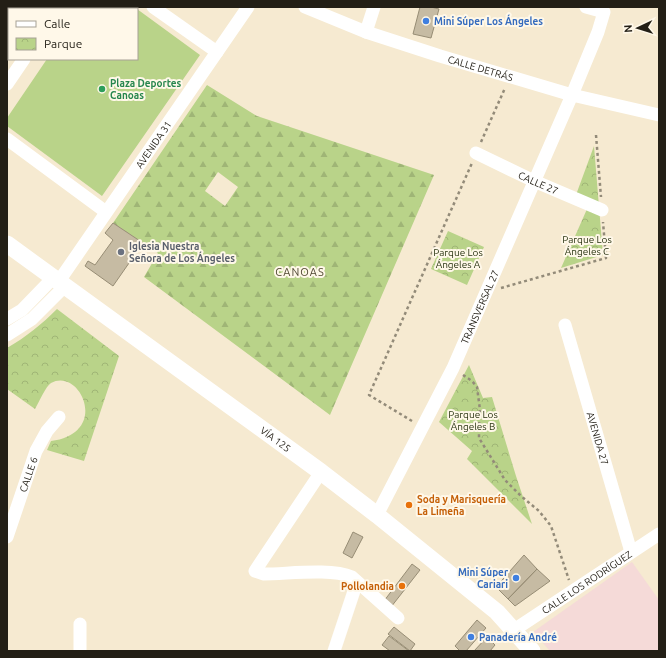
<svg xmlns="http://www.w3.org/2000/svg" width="666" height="658" font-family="Ubuntu,sans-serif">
<defs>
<pattern id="forest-firs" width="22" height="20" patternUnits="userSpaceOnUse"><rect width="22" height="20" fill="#b9d389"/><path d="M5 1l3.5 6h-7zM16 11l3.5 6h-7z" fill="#9fb576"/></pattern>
<pattern id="park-crowns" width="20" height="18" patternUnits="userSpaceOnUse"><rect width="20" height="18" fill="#b9d389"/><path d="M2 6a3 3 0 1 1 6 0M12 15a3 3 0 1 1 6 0" fill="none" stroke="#9fb576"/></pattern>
</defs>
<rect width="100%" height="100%" fill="#f6ead1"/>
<path fill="#f5dad8" d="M 632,562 L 659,600 L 659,651 L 550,651 L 533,632 Z"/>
<path fill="#b9d389" d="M 82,7 L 134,7 L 137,9 L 81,9 Z
M 137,9 L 200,55 L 102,196 L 7,126 L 7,118 L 47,59 L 137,59 Z"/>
<path fill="url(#forest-firs)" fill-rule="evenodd" d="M 207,85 L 257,116 L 434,175 L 330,415 L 144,277 L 158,253 L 113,223 ZM 218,172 L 238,187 L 225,206 L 205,191 Z"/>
<path fill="url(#park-crowns)" d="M 594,146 L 603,255 L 561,268 L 587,209 L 573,203 Z
M 448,231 L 484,247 L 467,285 L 431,269 Z
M 57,309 L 119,356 L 84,461 L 47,450 L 51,441 C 111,433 80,367 51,383 C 46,386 39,402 35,409 L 7,389 L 7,348 C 26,337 42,324 57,309 Z
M 469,365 L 483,398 L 492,397 L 516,476 L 532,524 L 467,459 L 472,451 L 439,422 Z"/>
<path fill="#c6bba3" stroke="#978d75" d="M 420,7 L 431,7 L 439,9 L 431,38 L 413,34 Z
M 113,223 L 143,243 L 113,286 L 85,266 L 88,261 L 95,265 L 113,240 L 105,233 Z
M 353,532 L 363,537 L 352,558 L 343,553 Z
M 524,555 L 537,569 L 508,599 L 496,587 Z
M 412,564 L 420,570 L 391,607 L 384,601 Z
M 537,569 L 550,581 L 515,606 L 508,599 Z
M 477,620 L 486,628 L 466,651 L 460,651 L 455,646 Z
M 394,627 L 415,644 L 410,651 L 388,634 Z
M 389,636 L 409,651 L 390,651 L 382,645 Z
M 487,637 L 495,645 L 490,651 L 474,651 Z"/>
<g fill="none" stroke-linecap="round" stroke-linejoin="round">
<path stroke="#938b79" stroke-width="2.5" stroke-dasharray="3 3" stroke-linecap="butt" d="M 596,135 L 601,197
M 481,142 L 505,88
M 501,288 L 606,258 L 603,222
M 463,375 L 472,381 L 477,387 L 480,410 L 479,426 L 479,438 L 505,480 L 521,496 L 539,511 L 551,526 L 569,580
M 412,421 L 369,395 L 472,163"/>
<g stroke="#fff" stroke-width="13">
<path d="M 153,7 L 217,52"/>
<path id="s1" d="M 305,7 L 366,32 L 440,56 L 572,95 L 659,115"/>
<path d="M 57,9 L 59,7"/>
<path d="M 366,32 L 374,7"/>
<path d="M 7,84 L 24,59"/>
<path d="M 7,139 L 106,212"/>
<path id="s2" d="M 476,153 L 534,181 L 602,210"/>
<path id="s3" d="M 59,281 L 248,7"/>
<path d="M 7,319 L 22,310 L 53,278"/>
<path id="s4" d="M 565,325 L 631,552"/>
<path d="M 7,335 L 32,319 L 65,286"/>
<path d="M 321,472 L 255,571 L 264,574 C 288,574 330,568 352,577 L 398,618"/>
<path id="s5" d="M 377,515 L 453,368 L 572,95 L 598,32 L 604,12 L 586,7"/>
<path id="s6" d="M 7,537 L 36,451 L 47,431 L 59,417"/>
<path id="s7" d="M 514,630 L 659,534"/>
<path d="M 80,651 L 80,624"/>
<path d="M 334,651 L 357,582"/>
</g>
<path stroke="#fff" stroke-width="17" id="s8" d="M 7,244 L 321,472 L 377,515 L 497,612 L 532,651"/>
</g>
<g fill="#3f7fe0" stroke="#fff8e9" stroke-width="1.5">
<circle cx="426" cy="21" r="4"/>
<circle cx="516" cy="578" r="4"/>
<circle cx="471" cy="637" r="4"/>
</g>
<circle fill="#2e9e5b" stroke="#fff8e9" stroke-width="1.5" cx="102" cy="89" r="4"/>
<circle fill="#6b7280" stroke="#fff8e9" stroke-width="1.5" cx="121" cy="252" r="4"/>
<g fill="#e8710a" stroke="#fff8e9" stroke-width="1.5">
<circle cx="409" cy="505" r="4"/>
<circle cx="402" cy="586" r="4"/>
</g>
<g text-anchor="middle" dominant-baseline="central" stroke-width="4" stroke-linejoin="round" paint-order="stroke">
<g font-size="10" font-weight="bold" fill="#366cbe" stroke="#fff8e9" text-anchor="start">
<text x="434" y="21">Mini Súper Los Ángeles</text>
<text x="508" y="572" text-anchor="end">Mini Súper<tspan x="508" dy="12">Cariari</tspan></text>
<text x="479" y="637">Panadería André</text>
</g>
<g font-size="10" fill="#231f16" stroke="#fff8e9">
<text stroke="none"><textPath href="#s1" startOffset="186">CALLE DETRÁS</textPath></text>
<text stroke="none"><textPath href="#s3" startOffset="166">AVENIDA 31</textPath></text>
<text stroke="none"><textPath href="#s2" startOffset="69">CALLE 27</textPath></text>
<text stroke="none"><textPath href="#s5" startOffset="232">TRANSVERSAL 27</textPath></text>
<text stroke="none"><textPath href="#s4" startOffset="118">AVENIDA 27</textPath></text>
<text stroke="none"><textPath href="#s8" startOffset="332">VÍA 125</textPath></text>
<text stroke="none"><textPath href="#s6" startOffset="66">CALLE 6</textPath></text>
<text stroke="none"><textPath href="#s7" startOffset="87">CALLE LOS RODRÍGUEZ</textPath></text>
</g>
<g font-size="10" font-weight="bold" fill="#27864d" stroke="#fff8e9" text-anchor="start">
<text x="110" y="83">Plaza Deportes<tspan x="110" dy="12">Canoas</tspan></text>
</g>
<g font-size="10" fill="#273210" stroke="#fff8e9">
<text x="587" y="239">Parque Los<tspan x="587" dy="12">Ángeles C</tspan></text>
<text x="458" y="252">Parque Los<tspan x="458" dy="12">Ángeles A</tspan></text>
<text x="473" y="414">Parque Los<tspan x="473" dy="12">Ángeles B</tspan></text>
</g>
<g font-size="10" font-weight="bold" fill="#5b616d" stroke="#fff8e9" text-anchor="start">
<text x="129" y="246">Iglesia Nuestra<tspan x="129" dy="12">Señora de Los Ángeles</tspan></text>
</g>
<g font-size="10" font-weight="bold" fill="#c56008" stroke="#fff8e9" text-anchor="start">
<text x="417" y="499">Soda y Marisquería<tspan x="417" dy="12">La Limeña</tspan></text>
<text x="394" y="586" text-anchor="end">Pollolandia</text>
</g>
<g font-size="11" letter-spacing="1" fill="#4e4530" stroke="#fff8e9">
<text x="300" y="272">CANOAS</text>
</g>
</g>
<rect width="666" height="658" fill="none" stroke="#231f16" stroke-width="16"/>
<rect x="8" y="8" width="130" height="52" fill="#fff8e9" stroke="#a7a195"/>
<rect x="16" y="21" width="20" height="6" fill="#ffffff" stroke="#a7a195"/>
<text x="44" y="28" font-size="12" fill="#231f16">Calle</text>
<rect x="16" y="38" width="20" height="12" fill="url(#park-crowns)" stroke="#a7a195"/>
<text x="44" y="48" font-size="12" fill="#231f16">Parque</text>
<g transform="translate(638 28) rotate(266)" stroke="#fff8e9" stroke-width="3" paint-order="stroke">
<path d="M0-3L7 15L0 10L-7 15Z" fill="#231f16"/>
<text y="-6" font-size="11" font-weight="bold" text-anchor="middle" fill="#231f16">N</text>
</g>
</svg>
